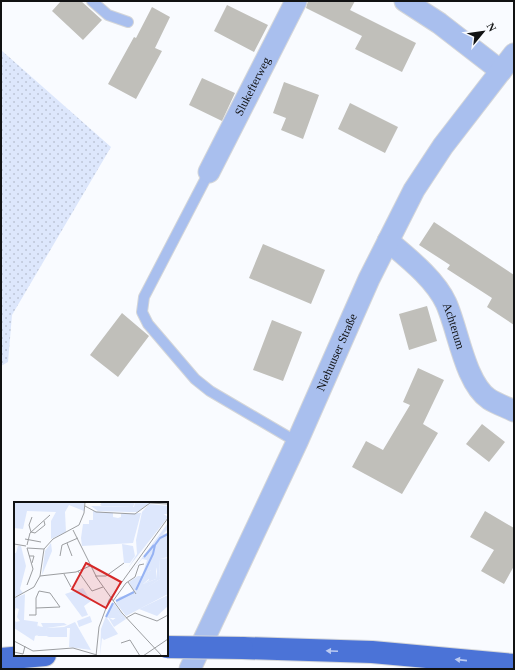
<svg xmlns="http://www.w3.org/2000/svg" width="515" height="670" font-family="'Times New Roman',serif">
<defs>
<pattern id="grass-dots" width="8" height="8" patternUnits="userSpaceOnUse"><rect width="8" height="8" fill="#dde7fc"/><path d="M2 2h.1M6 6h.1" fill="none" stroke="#bdc5d7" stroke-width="1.8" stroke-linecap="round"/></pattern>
</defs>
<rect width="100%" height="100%" fill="#f9fbff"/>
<path fill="url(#grass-dots)" d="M 1,50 L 111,147 L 12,315 L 8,362 L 1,366 Z"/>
<path fill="#c0bfba" d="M 61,1 L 81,1 L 102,20 L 83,40 L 52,11 Z
M 308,1 L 355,1 L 350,10 L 416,43 L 402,72 L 355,49 L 362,36 L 306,8 Z
M 227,5 L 268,25 L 254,52 L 214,31 Z
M 152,7 L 170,17 L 155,48 L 162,51 L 136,99 L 108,84 L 134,37 L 136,38 Z
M 202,78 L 235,93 L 222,121 L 189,105 Z
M 284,82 L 319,95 L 303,139 L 281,130 L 286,118 L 273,113 Z
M 350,103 L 398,127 L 385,153 L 338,129 Z
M 434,222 L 514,275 L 514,325 L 487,307 L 492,298 L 447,269 L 450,265 L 419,245 Z
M 263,244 L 325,270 L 311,304 L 249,278 Z
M 427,306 L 437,341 L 409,350 L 399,314 Z
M 122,313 L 149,336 L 118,377 L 90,355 Z
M 272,320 L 302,332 L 283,381 L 253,370 Z
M 418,368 L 444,380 L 423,424 L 438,433 L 402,494 L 352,467 L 366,441 L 383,450 L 410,405 L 403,402 Z
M 482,424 L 505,442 L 489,462 L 466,444 Z
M 485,511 L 514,528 L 514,566 L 504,584 L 481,571 L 494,550 L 470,537 Z"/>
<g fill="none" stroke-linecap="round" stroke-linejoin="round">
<defs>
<path id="lane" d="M 92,1 L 108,15 L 128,22
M 209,172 L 144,297 L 142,312 L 148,324 L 195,379 L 210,391 L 297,442"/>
<g id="street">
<path d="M 405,1 L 439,23 L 501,71"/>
<path id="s1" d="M 209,172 L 296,1"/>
<path id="s2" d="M 388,241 C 408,258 435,279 446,303 C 458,329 465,383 489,399 C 497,404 506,407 514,411"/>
<path id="s3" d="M 190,669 L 297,442 L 369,279 L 414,190 L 443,146 L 514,54"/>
</g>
<path id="highway" d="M 242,648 L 372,652 L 514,665
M 1,659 L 45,655"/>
</defs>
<use href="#lane" stroke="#d4d6d9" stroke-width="12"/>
<use href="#street" stroke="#d4d6d9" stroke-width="23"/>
<use href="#highway" stroke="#d4d6d9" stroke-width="24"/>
<use href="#lane" stroke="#a9bfee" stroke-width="10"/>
<use href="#street" stroke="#a9bfee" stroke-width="21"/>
<use href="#highway" stroke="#4b73d7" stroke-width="22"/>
<defs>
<path id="highway-bridge" d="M 167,647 L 242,648"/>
</defs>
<use href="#highway-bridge" stroke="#d4d6d9" stroke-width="24" stroke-linecap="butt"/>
<use href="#highway-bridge" stroke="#4b73d7" stroke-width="22"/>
</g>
<defs><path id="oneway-solid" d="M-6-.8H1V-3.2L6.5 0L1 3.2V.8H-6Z"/></defs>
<g fill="#bccbf1">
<use href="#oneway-solid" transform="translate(332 651) rotate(-178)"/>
<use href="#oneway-solid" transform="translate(461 660) rotate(-174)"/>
</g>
<g text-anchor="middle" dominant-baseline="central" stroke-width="3" stroke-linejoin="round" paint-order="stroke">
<g font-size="12" fill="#111213" stroke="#f9fbff">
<text stroke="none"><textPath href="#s1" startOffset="96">Slukefterweg</textPath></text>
<text stroke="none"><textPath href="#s2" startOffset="110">Achterum</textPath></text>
<text stroke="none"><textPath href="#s3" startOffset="349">Niehuuser Straße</textPath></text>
</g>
</g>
<g transform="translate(14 502)">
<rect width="154" height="154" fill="#f9fbff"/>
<path d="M 0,0 L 70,0 L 70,9 L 55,3 L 51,10 L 52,30 L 37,37 L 37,19 L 42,10 L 13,9 L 9,27 L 0,26 ZM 121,0 L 137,0 L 123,10 L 116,10 L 84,9 L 77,4 L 120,5 ZM 135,2 L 154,15 L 114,66 L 123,52 L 122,38 L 128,10 ZM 79,9 L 99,11 L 99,15 L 104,16 L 107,15 L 107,12 L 127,11 L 119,41 L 68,44 L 67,36 L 69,22 L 75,22 L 75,18 L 79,18 ZM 154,21 L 154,27 L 149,32 L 153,31 L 154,33 L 146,36 L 142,42 L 142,77 L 129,82 L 135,78 L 134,70 L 137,68 L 136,63 L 128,74 L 133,58 L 128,57 L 116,72 ZM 4,44 L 7,44 L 12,64 L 6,87 L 9,91 L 0,95 L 0,51 L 2,51 ZM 69,86 L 77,99 L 70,104 L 74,113 L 68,115 L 51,92 ZM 11,92 L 10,118 L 24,120 L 23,125 L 24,123 L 27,129 L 27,132 L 21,134 L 20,139 L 0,126 L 0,117 L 2,120 L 6,119 L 3,115 L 5,107 L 2,106 L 0,112 L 0,96 ZM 154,93 L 154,104 L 143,114 L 125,107 ZM 98,99 L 93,111 L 99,103 L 108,116 L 93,116 L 104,132 L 90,138 L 88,136 L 86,154 L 87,127 L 90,119 ZM 61,120 L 77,148 L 55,145 L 56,126 L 53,126 L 53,135 L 35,135 L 30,133 L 33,126 L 50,125 Z" fill="#dde7fc"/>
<path d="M 88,0 L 121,0 L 119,5 L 88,4 L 86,3 ZM 37,41 L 38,49 L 28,73 L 31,49 ZM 108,42 L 119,44 L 121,54 L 116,61 L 110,61 ZM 140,57 L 145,57 L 146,77 L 118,95 L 116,92 L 120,89 L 115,80 L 124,74 L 129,74 L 129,82 L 142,77 L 143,69 ZM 99,100 L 112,117 L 100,125 L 94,115 L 99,118 L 103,115 L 108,116 L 99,104 L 94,113 ZM 27,121 L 50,121 L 53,123 L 33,126 L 32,134 L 23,134 L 27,130 L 24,124 L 29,125 Z" fill="#dde7fc"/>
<path d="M 137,61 L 137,68 L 134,70 L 136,76 L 129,82 L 129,74 L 133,64 Z" fill="#dde7fc"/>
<path d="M 135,2 L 154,4 L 154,12 L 147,12 ZM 154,33 L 154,55 L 146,57 L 154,56 L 154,92 L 112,114 L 102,101 L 105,95 L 116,92 L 118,94 L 146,77 L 145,57 L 140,57 L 142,42 L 146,36 Z" fill="#dde7fc"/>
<path d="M 76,114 L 78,120 L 65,125 L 63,119 Z" fill="#dde7fc"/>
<path fill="none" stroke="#95b2f3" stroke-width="2" d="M 130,55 L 140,43M 122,88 L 139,52 L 141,43 L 146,36 L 154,32M 102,99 L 120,90M 92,115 L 99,101"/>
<path fill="none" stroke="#9c9ea1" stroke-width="1" d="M 71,4 L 82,10 L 121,12 L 136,1 L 154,2M 59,28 L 83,76 L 108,111 L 148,154M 17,30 L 21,31 L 31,23 L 30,19M 17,30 L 15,23 L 18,15M 11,37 L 27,40M 53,41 L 58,54M 0,42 L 12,44M 13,43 L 16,31 L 36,13M 13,46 L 19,67 L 13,83M 13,46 L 30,47M 15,54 L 20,54 L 18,61M 46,54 L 48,43 L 64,36M 64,69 L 78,89 L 89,85M 50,72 L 57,85M 26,74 L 62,70 L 76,64M 81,74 L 92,74 L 110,61M 114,80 L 122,92M 0,96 L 20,85 L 26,74 L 30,47 L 39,37 L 65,23 L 70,11 L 71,0M 99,99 L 112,81 L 121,75 L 125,63 L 130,62M 15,113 L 22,113 L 22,96 L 25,89 L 36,91 L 46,105 L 22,106M 112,116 L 121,111 L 143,119 L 154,113M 0,139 L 19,149M 107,141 L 116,138 L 126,154M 19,149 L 59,146 L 83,153M 0,150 L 9,152 L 11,144M 82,154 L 85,125 L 95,98 L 154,16M 129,154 L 154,137"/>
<path fill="#d62828" fill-opacity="0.15" stroke="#d62828" stroke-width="2" d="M 72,61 L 107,80 L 92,106 L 58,87 Z"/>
<rect width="154" height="154" fill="none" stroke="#111213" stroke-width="2"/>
</g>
<rect width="515" height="670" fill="none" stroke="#111213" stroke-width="4"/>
<g transform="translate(483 32) rotate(61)" stroke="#f9fbff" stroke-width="3" paint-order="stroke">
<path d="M0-3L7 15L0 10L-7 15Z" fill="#111213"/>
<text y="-6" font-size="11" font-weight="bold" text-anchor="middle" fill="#111213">N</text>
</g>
</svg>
